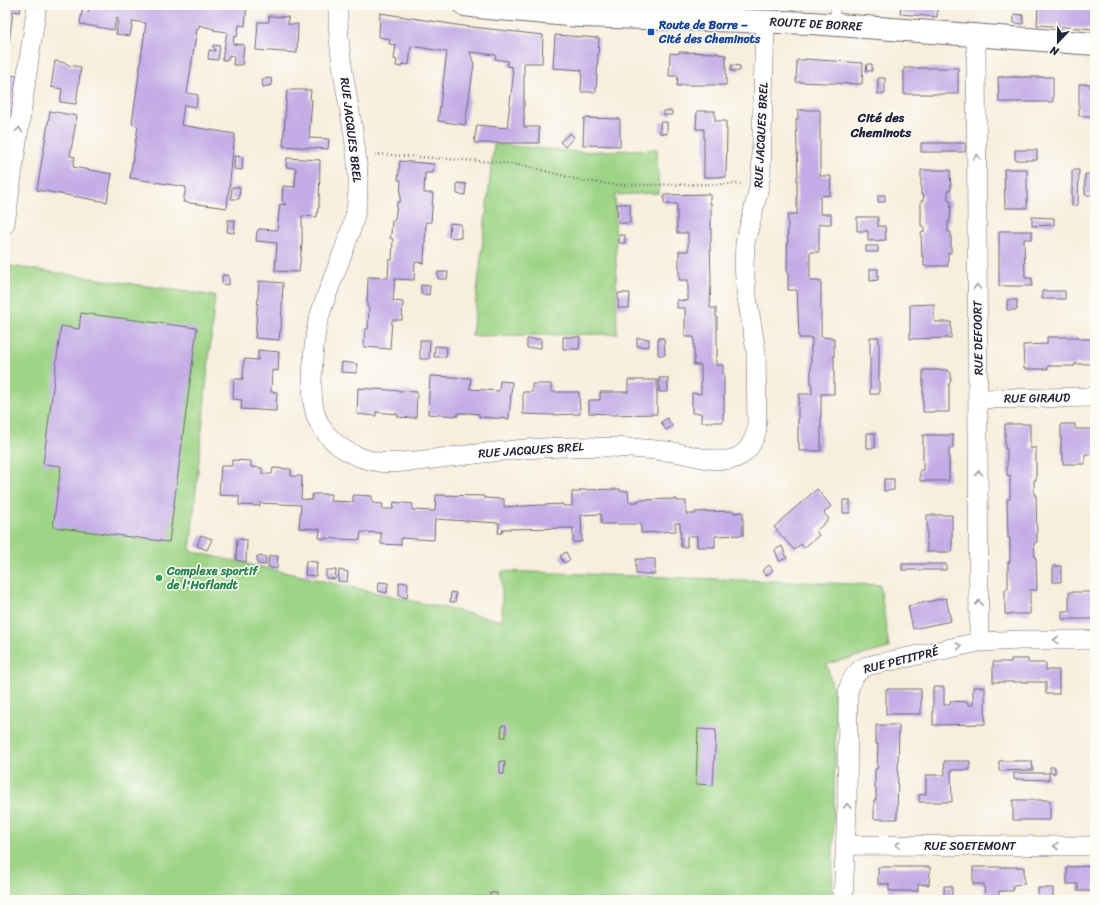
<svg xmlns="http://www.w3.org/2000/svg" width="1100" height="905" font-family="Sriracha,sans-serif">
<rect width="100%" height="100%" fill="#fdfcf7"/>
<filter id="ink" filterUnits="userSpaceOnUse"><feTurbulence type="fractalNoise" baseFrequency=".025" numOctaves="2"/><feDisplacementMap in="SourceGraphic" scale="8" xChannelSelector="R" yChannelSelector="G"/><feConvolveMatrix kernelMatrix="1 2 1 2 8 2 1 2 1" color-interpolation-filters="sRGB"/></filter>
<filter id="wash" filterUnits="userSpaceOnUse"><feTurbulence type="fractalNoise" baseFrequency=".012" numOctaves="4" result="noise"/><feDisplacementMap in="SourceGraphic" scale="16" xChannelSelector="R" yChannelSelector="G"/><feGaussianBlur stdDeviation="0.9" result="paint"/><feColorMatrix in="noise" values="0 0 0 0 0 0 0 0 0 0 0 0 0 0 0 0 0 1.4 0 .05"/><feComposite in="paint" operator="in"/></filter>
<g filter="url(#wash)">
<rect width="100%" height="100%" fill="#f7eedc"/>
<path fill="#9ed486" stroke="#607b60" d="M 494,144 L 578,152 L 657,149 L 659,193 L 615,195 L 617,334 L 472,336 Z
M 10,266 L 215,296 L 190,551 L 502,621 L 502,571 L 880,585 L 889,648 L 827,664 L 836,703 L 832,900 L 5,900 L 5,306 Z"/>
<g id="blocks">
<path fill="#c4ace6" d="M 5,5 L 21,5 L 20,12 L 13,11 L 6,66 Z
M 90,5 L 247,5 L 245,26 L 239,25 L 237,37 L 234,36 L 233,44 L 244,45 L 242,65 L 233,65 L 234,56 L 229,55 L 228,60 L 222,60 L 227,32 L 213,30 L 214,29 L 199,25 L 199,29 L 197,29 L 187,93 L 198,95 L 196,107 L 184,105 L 181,125 L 235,134 L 227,208 L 183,202 L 186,187 L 130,178 L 138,126 L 132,124 L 146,23 L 133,21 L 130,36 L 116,34 L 118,18 L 116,18 L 114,30 L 80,24 L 82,11 L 88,12 Z
M 901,5 L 938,5 L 937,17 L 900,14 Z
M 1038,5 L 1095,5 L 1095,29 L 1037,25 Z
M 380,13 L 463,26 L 543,35 L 542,63 L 524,63 L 524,127 L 539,127 L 539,143 L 474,143 L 477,125 L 507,128 L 513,78 L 512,67 L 507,66 L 508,61 L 495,59 L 496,55 L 470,52 L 474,64 L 465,125 L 438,121 L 447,52 L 411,46 L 409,65 L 402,64 L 401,67 L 396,66 L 397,60 L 394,59 L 396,45 L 389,44 L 390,39 L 379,37 Z
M 1014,14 L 1023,15 L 1023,24 L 1014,23 Z
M 269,16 L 288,17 L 288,24 L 298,24 L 297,53 L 256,50 L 258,22 L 269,22 Z
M 555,35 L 599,38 L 596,92 L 581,92 L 582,70 L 553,68 Z
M 213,45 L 220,46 L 218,60 L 208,59 L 209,50 L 215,51 L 215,48 L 213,48 Z
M 679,52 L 718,53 L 718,54 L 726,55 L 726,85 L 681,85 L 681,86 L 677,86 L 678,76 L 669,76 L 670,53 L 678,54 Z
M 805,59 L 863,63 L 862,84 L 796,82 L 797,60 L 805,60 Z
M 55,61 L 66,63 L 68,65 L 81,67 L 76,104 L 60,102 L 62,89 L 51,87 Z
M 867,64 L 872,64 L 872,71 L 866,71 Z
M 731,65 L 740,66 L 740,71 L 731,71 Z
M 904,68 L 958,68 L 958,94 L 904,94 Z
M 5,75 L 17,76 L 5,159 Z
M 998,77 L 1053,77 L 1053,102 L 999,102 Z
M 271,78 L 272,85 L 263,87 L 262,79 Z
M 878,78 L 885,78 L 885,94 L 878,94 Z
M 1079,84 L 1090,84 L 1090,87 L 1095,87 L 1095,116 L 1079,116 Z
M 287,90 L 311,90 L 310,99 L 312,100 L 309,138 L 329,139 L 328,149 L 283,146 Z
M 798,110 L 820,110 L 820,176 L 831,176 L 830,195 L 820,196 L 820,214 L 831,214 L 831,224 L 819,224 L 819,252 L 810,252 L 810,281 L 821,281 L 821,337 L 834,338 L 834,394 L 821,394 L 821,451 L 799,451 L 799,442 L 798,442 L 798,403 L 799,403 L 799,394 L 812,394 L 812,385 L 811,385 L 811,346 L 812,346 L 812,338 L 799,338 L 797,290 L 788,290 L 788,272 L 787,272 L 788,214 L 797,214 L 797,176 L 798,176 L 796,119 L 798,119 Z
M 50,111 L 77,116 L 70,156 L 75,157 L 73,167 L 112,174 L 107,202 L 37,190 Z
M 664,111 L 672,111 L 672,115 L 664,115 Z
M 697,111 L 715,111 L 715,121 L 726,121 L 726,129 L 727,129 L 726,177 L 704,177 L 704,129 L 696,129 Z
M 584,118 L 620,119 L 620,146 L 583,145 Z
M 660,122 L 667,122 L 667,134 L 660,133 Z
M 570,133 L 574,137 L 565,147 L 560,142 Z
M 921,143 L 965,143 L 965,152 L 921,152 Z
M 1015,150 L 1037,150 L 1037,160 L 1015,160 Z
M 235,156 L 243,157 L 242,170 L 234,169 Z
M 287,158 L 320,160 L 319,208 L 318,208 L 317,217 L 302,216 L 302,244 L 299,272 L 275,271 L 277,243 L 256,241 L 257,232 L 259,229 L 277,230 L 280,204 L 286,205 L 282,201 L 283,186 L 295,187 L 296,168 L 286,167 Z
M 400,161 L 434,164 L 433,173 L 425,173 L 424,193 L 433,193 L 431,222 L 426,222 L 424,263 L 415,262 L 414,280 L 395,279 L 393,301 L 403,302 L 402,320 L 392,320 L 390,349 L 364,347 L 365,329 L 368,329 L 369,308 L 367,307 L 368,277 L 388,278 L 389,260 L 392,260 L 393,239 L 390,238 L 391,234 L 392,220 L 395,220 L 397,202 L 400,202 L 401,180 L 398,180 Z
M 1004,169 L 1027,169 L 1027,208 L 1005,208 Z
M 921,170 L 950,170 L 951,190 L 948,190 L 948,201 L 951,201 L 950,222 L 948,221 L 948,232 L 951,232 L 951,253 L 948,253 L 948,266 L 924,266 L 924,257 L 922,257 L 921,233 L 924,232 L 924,226 L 921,226 L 921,201 L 923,201 L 924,195 L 921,195 Z
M 1072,170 L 1079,170 L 1078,205 L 1072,206 Z
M 1085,174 L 1095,174 L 1095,195 L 1085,195 Z
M 457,183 L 466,184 L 465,195 L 457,194 Z
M 232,187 L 240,187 L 239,199 L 231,199 Z
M 710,194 L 710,203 L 711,203 L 711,242 L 710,242 L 711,279 L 710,308 L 716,308 L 716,317 L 717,317 L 717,356 L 716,356 L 716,365 L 723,365 L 723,374 L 724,374 L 724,413 L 723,413 L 723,422 L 701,422 L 701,413 L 692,413 L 692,393 L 701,394 L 701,365 L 694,365 L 694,337 L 685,337 L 685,308 L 677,308 L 677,300 L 688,301 L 688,280 L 679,280 L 679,251 L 688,251 L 688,233 L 677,233 L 677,204 L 664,204 L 664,195 Z
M 878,195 L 885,195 L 885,202 L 878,202 Z
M 617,204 L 630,204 L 630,223 L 618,223 Z
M 857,217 L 878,217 L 878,226 L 885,226 L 886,240 L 868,241 L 868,231 L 857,231 Z
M 1032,217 L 1054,218 L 1054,225 L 1032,226 Z
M 228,220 L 235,220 L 234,233 L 227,232 Z
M 450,223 L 461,224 L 461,238 L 449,237 Z
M 999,231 L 1032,231 L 1032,239 L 1024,239 L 1025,278 L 1032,278 L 1032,286 L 999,286 Z
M 619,235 L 625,235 L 625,243 L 619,243 Z
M 866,246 L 878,246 L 878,252 L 866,252 Z
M 870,269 L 878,269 L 878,280 L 870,281 Z
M 438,272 L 448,272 L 447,279 L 438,279 Z
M 222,275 L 229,276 L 229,285 L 222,284 Z
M 259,281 L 283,283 L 281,331 L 280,331 L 279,340 L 255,338 Z
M 421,285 L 430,286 L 429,295 L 421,294 Z
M 1042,291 L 1065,291 L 1065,299 L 1042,299 Z
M 618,293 L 630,293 L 629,308 L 618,308 Z
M 1007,300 L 1017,300 L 1017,310 L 1007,310 Z
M 934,304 L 934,322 L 951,322 L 951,338 L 910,339 L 910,305 Z
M 81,313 L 197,328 L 169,542 L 53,527 L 61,466 L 43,464 L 61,326 L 79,329 Z
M 563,337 L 580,337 L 579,349 L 563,349 Z
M 870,337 L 879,337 L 879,394 L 870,394 Z
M 1047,337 L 1079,337 L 1079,339 L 1095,339 L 1095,364 L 1075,364 L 1075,366 L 1048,366 L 1048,369 L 1024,369 L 1023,345 L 1047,344 Z
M 637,338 L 649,339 L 649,347 L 637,346 Z
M 658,338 L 664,338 L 665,355 L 658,355 Z
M 527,339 L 541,339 L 541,348 L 527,348 Z
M 420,340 L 430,340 L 429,359 L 420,359 Z
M 435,346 L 447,347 L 446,357 L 434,357 Z
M 258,350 L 279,352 L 278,371 L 272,370 L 271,392 L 277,392 L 276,411 L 241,409 L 242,400 L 233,399 L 234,379 L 243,379 L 244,359 L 258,360 Z
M 342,362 L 357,364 L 356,373 L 341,372 Z
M 923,370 L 948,370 L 951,373 L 951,381 L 949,384 L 949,412 L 923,412 Z
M 430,376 L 471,378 L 470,389 L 499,391 L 500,381 L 512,382 L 509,419 L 479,417 L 479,414 L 469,413 L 458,413 L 458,416 L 428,414 Z
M 659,378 L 668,378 L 668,392 L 659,392 Z
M 628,380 L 657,380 L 657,414 L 609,415 L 609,414 L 589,413 L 589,400 L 600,400 L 600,392 L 628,392 Z
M 532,384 L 551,384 L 551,392 L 579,392 L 580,414 L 551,415 L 523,414 L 523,392 L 532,392 Z
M 358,388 L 417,392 L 416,418 L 397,417 L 398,414 L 376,412 L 376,416 L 357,414 Z
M 667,418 L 672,426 L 666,430 L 661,422 Z
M 1005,424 L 1030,424 L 1030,448 L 1036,448 L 1036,480 L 1034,480 L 1034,495 L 1036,495 L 1037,542 L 1034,543 L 1035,558 L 1036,558 L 1037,590 L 1030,590 L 1030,614 L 1005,614 L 1005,589 L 1008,589 L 1008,562 L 1010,562 L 1010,538 L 1008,538 L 1007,499 L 1010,499 L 1010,475 L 1007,476 L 1007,449 L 1005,449 Z
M 1061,424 L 1075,424 L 1075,429 L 1095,429 L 1095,454 L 1085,454 L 1085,464 L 1063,464 L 1063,454 L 1061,454 Z
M 867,433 L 875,433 L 875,448 L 867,448 Z
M 923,435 L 953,435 L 953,448 L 949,448 L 949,481 L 920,481 L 920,470 L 923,470 Z
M 232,460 L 251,461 L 251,467 L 262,468 L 262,474 L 272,474 L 273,468 L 291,469 L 291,476 L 302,476 L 301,499 L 312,500 L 312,494 L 331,494 L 330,501 L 353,502 L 353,495 L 372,496 L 372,503 L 383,504 L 382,509 L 393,509 L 394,502 L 413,504 L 412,510 L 435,511 L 436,495 L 484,496 L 484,498 L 504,499 L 504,507 L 563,504 L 563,506 L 572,506 L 572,492 L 580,492 L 580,490 L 620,489 L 620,491 L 628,491 L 629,502 L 638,502 L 638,500 L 677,499 L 677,501 L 686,501 L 686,514 L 695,514 L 695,512 L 734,511 L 734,513 L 743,512 L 743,535 L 715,536 L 715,547 L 697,547 L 697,536 L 687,536 L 687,547 L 681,547 L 680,523 L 675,523 L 676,531 L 641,533 L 641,524 L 601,524 L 601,514 L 581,515 L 582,542 L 573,542 L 573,528 L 503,529 L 502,533 L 498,533 L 499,523 L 435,519 L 434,540 L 401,538 L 401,545 L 381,544 L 381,533 L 361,532 L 360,540 L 319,538 L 320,529 L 299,528 L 301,505 L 260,503 L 260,506 L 239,505 L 239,496 L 219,495 L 221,466 L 232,466 Z
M 884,479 L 894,479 L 894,490 L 884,491 Z
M 817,489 L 831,506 L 824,513 L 829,519 L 816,531 L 819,535 L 804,548 L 801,544 L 794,550 L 774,527 L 781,521 L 780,521 Z
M 843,500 L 850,500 L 850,513 L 843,513 Z
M 927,515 L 952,515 L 952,552 L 927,552 Z
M 201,535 L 212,539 L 207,550 L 197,546 Z
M 237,539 L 247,540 L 246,562 L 236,560 Z
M 782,546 L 787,558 L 779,561 L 775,550 Z
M 566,552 L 570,560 L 564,563 L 560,556 Z
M 257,556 L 266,557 L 266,565 L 257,564 Z
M 269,556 L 278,556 L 277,569 L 268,567 Z
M 636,559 L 655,559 L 655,574 L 636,574 Z
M 306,561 L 317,562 L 316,576 L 305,575 Z
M 902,564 L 946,564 L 946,570 L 902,570 Z
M 769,565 L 773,570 L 766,576 L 762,571 Z
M 1053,566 L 1061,566 L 1061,582 L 1053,582 Z
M 326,570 L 336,570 L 335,579 L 326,578 Z
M 339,570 L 348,572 L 347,582 L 338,581 Z
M 379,582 L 388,583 L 387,593 L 378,591 Z
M 399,582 L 408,583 L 407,598 L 399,596 Z
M 451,592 L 456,593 L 455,602 L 450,602 Z
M 1069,592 L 1095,592 L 1095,619 L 1062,619 L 1062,611 L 1069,611 Z
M 946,598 L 951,621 L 913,629 L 908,606 Z
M 1011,659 L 1028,659 L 1028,663 L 1046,663 L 1046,670 L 1059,670 L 1059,694 L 1046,694 L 1046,682 L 993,682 L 993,662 L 1011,662 Z
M 933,687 L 944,687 L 944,705 L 950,705 L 950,701 L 968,702 L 968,705 L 973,705 L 973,687 L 985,687 L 985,724 L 933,725 Z
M 886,689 L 921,689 L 921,714 L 886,714 Z
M 502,725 L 506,725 L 506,737 L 501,737 Z
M 876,725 L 899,725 L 897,819 L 874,819 L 874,800 L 876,800 L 876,788 L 875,788 L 875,769 L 877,769 L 878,744 L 876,744 Z
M 698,729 L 716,730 L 713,785 L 696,784 Z
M 500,761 L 505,762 L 504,774 L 500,774 Z
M 944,761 L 970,761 L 970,770 L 951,770 L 952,802 L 919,802 L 919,795 L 926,794 L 926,775 L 945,775 Z
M 999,761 L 1032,761 L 1033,770 L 999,771 Z
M 1050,767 L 1055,767 L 1055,773 L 1050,773 Z
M 1014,773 L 1049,773 L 1049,780 L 1014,779 Z
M 1013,800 L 1050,800 L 1050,820 L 1013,820 Z
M 1093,866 L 1095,867 L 1095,891 L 1078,891 L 1078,884 L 1067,884 L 1067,867 Z
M 878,867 L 930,867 L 929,885 L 918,884 L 918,891 L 889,891 L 889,884 L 878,884 Z
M 973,867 L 1024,867 L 1024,884 L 1013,885 L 1013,891 L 999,891 L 999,900 L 985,900 L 984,884 L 973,884 Z
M 944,886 L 952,886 L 952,900 L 944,900 Z
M 1038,888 L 1053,888 L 1053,900 L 1038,900 Z
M 490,893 L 497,893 L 497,900 L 490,900 Z
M 854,897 L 870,898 L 869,900 L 854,900 Z"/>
</g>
</g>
<g filter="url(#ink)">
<use href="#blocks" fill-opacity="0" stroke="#6d6973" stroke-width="1"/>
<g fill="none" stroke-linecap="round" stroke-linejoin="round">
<defs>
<path id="service" d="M 835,25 L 835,5"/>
<path id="minor" d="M 338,5 C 337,47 346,89 353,130 C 357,159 361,187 355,215 C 346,253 326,288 317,326 C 313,344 313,362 312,380 C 312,396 312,413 322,428 C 335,447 355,458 378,462 C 401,465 435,458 459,456 C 505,450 551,446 598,447 C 623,447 649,449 674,452 C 692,455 714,463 732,459 C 746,456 754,442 757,429 L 756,351 L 746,291 L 744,265 L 745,243 L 757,196 L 761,175 L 765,21
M 976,35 L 979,642
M 5,224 L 37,5
M 979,399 L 1095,397
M 846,845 L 1095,846
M 843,900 L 847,808 L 848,695 C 849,682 854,672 867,666 L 979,642 L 1020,640 L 1095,640"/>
<path id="secondary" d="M 465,5 L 488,8 L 580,16 L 811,23 L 1095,44"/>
</defs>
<use href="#service" stroke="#6d6973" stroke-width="10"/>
<use href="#minor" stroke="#6d6973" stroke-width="20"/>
<use href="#secondary" stroke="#6d6973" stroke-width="24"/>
<path stroke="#6d6973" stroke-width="2.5" stroke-dasharray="1 3" stroke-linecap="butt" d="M 375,154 L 493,162 L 527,166 L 579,180 L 615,185 L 741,184"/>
<use href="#service" stroke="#fff" stroke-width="9"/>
<use href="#minor" stroke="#fff" stroke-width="19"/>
<use href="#secondary" stroke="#fff" stroke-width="22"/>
</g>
<defs><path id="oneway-chevron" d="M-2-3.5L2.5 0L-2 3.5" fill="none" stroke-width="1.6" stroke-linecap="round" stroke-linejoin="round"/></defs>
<g stroke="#9c9ca7">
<use href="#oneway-chevron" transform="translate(19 130) rotate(-82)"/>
<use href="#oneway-chevron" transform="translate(977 157) rotate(-90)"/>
<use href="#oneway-chevron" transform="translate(977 287) rotate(-90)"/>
<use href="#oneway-chevron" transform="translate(979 473) rotate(-90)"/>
<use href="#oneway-chevron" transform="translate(979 603) rotate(-90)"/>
<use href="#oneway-chevron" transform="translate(1056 640) rotate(-180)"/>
<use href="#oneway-chevron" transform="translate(959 646) rotate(-13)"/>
<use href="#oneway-chevron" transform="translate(847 806) rotate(-89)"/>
<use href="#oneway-chevron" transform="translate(898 845) rotate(-180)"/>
<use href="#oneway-chevron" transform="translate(1056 846) rotate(-180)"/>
</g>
</g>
<rect fill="#1a4fb4" stroke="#fdfcf7" stroke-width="1.5" x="647" y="28" width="8" height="8" rx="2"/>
<circle fill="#2e9e5b" stroke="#fdfcf7" stroke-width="1.5" cx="159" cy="578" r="4"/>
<g text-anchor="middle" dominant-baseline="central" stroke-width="3" stroke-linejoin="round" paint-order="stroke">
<g font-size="12" fill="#22223b" stroke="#fdfcf7">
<text transform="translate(816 24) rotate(3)">ROUTE DE BORRE</text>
<text transform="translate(351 130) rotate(83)">RUE JACQUES BREL</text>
<text transform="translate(761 135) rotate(-87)">RUE JACQUES BREL</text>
<text transform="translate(978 338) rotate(-91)">RUE DEFOORT</text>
<text transform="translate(1037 398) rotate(-1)">RUE GIRAUD</text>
<text transform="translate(531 450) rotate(-4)">RUE JACQUES BREL</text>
<text transform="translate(901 660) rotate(-14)">RUE PETITPRÉ</text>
<text x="970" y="846">RUE SOETEMONT</text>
</g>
<g font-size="12" font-weight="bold" fill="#164399" stroke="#fdfcf7" text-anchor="start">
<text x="659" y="25">Route de Borre –<tspan x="659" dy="14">Cité des Cheminots</tspan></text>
</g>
<g font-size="12" font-weight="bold" fill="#27864d" stroke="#fdfcf7" text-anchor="start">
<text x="167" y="571">Complexe sportif<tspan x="167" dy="14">de l'Hoflandt</tspan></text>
</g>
<g font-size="13" font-weight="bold" fill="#22223b" stroke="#fdfcf7">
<text x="881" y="117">Cité des<tspan x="881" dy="15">Cheminots</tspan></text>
</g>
</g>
<rect width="1100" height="905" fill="none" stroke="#fdfcf7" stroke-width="20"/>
<g transform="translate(1058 42) rotate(202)" stroke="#fdfcf7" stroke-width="3" paint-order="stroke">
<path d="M0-3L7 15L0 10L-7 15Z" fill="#22223b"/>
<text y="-6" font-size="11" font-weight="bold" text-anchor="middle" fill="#22223b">N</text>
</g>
</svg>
